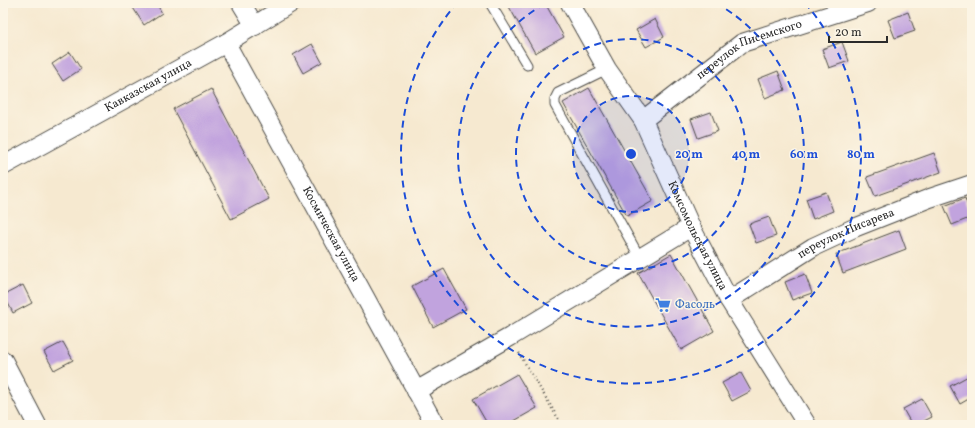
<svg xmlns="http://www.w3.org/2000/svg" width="975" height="428" font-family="Vollkorn,serif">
<rect width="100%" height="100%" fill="#fcf5e5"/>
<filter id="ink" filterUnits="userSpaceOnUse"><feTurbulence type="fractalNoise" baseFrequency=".025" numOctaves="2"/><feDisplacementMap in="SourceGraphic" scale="8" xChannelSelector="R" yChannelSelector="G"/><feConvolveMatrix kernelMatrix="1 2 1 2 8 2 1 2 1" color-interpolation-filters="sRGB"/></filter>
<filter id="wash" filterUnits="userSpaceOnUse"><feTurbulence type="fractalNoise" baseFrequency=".012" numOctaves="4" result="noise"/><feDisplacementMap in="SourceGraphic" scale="16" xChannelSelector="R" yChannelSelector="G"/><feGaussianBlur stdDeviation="0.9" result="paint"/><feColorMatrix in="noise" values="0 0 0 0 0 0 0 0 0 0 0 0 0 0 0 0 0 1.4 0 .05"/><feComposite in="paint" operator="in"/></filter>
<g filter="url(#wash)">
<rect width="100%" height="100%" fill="#f6e9d0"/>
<g id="blocks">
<path fill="#c1a3de" d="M 130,3 L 156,3 L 162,13 L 144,25 Z
M 507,3 L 545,3 L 564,37 L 535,53 Z
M 908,12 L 915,31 L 895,38 L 888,20 Z
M 655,19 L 664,37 L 646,47 L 636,30 Z
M 842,42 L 849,61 L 829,68 L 822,49 Z
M 312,44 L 322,62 L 303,73 L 293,55 Z
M 70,52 L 81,69 L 63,81 L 52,64 Z
M 778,71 L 785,90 L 765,98 L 758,79 Z
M 589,88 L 653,201 L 627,216 L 563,103 Z
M 211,89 L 269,199 L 231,219 L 173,109 Z
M 711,112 L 718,131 L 698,138 L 691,119 Z
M 934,153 L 941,172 L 875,196 L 867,177 Z
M 826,192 L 833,211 L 813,219 L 806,199 Z
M 965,198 L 972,217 L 952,225 L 944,206 Z
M 769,217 L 776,236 L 756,243 L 749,224 Z
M 899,230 L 906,249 L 843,273 L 836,254 Z
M 671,254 L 714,331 L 681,350 L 638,273 Z
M 444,269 L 466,309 L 433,327 L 412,286 Z
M 805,274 L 812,293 L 792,300 L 785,282 Z
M 23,285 L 32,303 L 13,313 L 4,295 Z
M 63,342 L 73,360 L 54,370 L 44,352 Z
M 741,373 L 751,391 L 732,401 L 722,383 Z
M 517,374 L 537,408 L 507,425 L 488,425 L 473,399 Z
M 972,374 L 972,397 L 960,404 L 950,386 Z
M 922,399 L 932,417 L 916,425 L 912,425 L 903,409 Z"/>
</g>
</g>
<g filter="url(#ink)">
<use href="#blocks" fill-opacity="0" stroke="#494844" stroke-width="1"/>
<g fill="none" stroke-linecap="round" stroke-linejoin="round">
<defs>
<path id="lane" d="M 490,3 L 527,65
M 607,69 L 558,93 L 555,99 L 555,105 L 640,258"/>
<g id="street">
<path d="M 241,3 L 255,26"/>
<path id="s1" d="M 570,3 L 607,69 L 643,120 L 691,227 L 729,300 L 807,425"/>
<path id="s2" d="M 226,43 L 435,425"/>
<path id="s3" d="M 643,120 L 742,43 L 868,3"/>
<path id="s4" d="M 3,166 L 226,43 L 291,3"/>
<path id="s5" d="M 729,300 L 813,247 L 854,228 L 930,198 L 972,184"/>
<path d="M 3,360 L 37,425"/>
<path d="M 416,391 L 510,337 L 691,227"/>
</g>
</defs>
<use href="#lane" stroke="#494844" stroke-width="11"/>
<use href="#street" stroke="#494844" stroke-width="20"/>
<path stroke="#494844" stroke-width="2.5" stroke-dasharray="1 3" stroke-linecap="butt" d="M 519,353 L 562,425"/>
<use href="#lane" stroke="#fff" stroke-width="9"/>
<use href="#street" stroke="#fff" stroke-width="18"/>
</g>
</g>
<circle cx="631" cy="154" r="58" fill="#1d4ed8" fill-opacity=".12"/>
<g fill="none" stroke="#1d4ed8" stroke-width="2" stroke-dasharray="7 5">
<circle cx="631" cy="154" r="58"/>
<circle cx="631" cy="154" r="115"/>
<path d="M716 3A173 173 0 1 1 546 3"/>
<path d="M805 3A230 230 0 1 1 457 3"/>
</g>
<defs>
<symbol id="supermarket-bare" viewBox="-9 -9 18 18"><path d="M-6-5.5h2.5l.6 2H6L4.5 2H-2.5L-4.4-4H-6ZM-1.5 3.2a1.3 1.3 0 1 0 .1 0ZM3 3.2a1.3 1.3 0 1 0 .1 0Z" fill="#3f7fe0" stroke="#fcf5e5" stroke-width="2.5" paint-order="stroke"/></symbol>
</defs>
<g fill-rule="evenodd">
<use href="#supermarket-bare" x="652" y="294" width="22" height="22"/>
</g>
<g text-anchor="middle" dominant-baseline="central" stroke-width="3" stroke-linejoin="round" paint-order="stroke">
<g font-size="12" fill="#2b2b2b" stroke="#fcf5e5">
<text stroke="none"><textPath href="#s3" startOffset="129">переулок Писемского</textPath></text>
<text stroke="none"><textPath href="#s4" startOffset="166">Кавказская улица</textPath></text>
<text stroke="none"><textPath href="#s2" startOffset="218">Космическая улица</textPath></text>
<text stroke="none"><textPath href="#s5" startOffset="135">переулок Писарева</textPath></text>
<text stroke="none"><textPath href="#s1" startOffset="266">Комсомольская улица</textPath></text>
</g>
<g font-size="12" fill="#366cbe" stroke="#fcf5e5" text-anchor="start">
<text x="675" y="305">Фасоль</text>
</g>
</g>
<circle cx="631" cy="154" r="6" fill="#1d4ed8" stroke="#fcf5e5" stroke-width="2"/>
<g font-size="12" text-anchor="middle" font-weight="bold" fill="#1d4ed8" stroke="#fcf5e5" stroke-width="3" stroke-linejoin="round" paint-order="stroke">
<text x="689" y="158">20 m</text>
<text x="746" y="158">40 m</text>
<text x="804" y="158">60 m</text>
<text x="861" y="158">80 m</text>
</g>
<rect width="975" height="428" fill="none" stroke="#fcf5e5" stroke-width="16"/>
<path d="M829 36v6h58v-6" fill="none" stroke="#2b2b2b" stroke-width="2"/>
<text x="835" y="36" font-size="12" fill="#2b2b2b" stroke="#fcf5e5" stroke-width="3" paint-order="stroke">20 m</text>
</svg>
